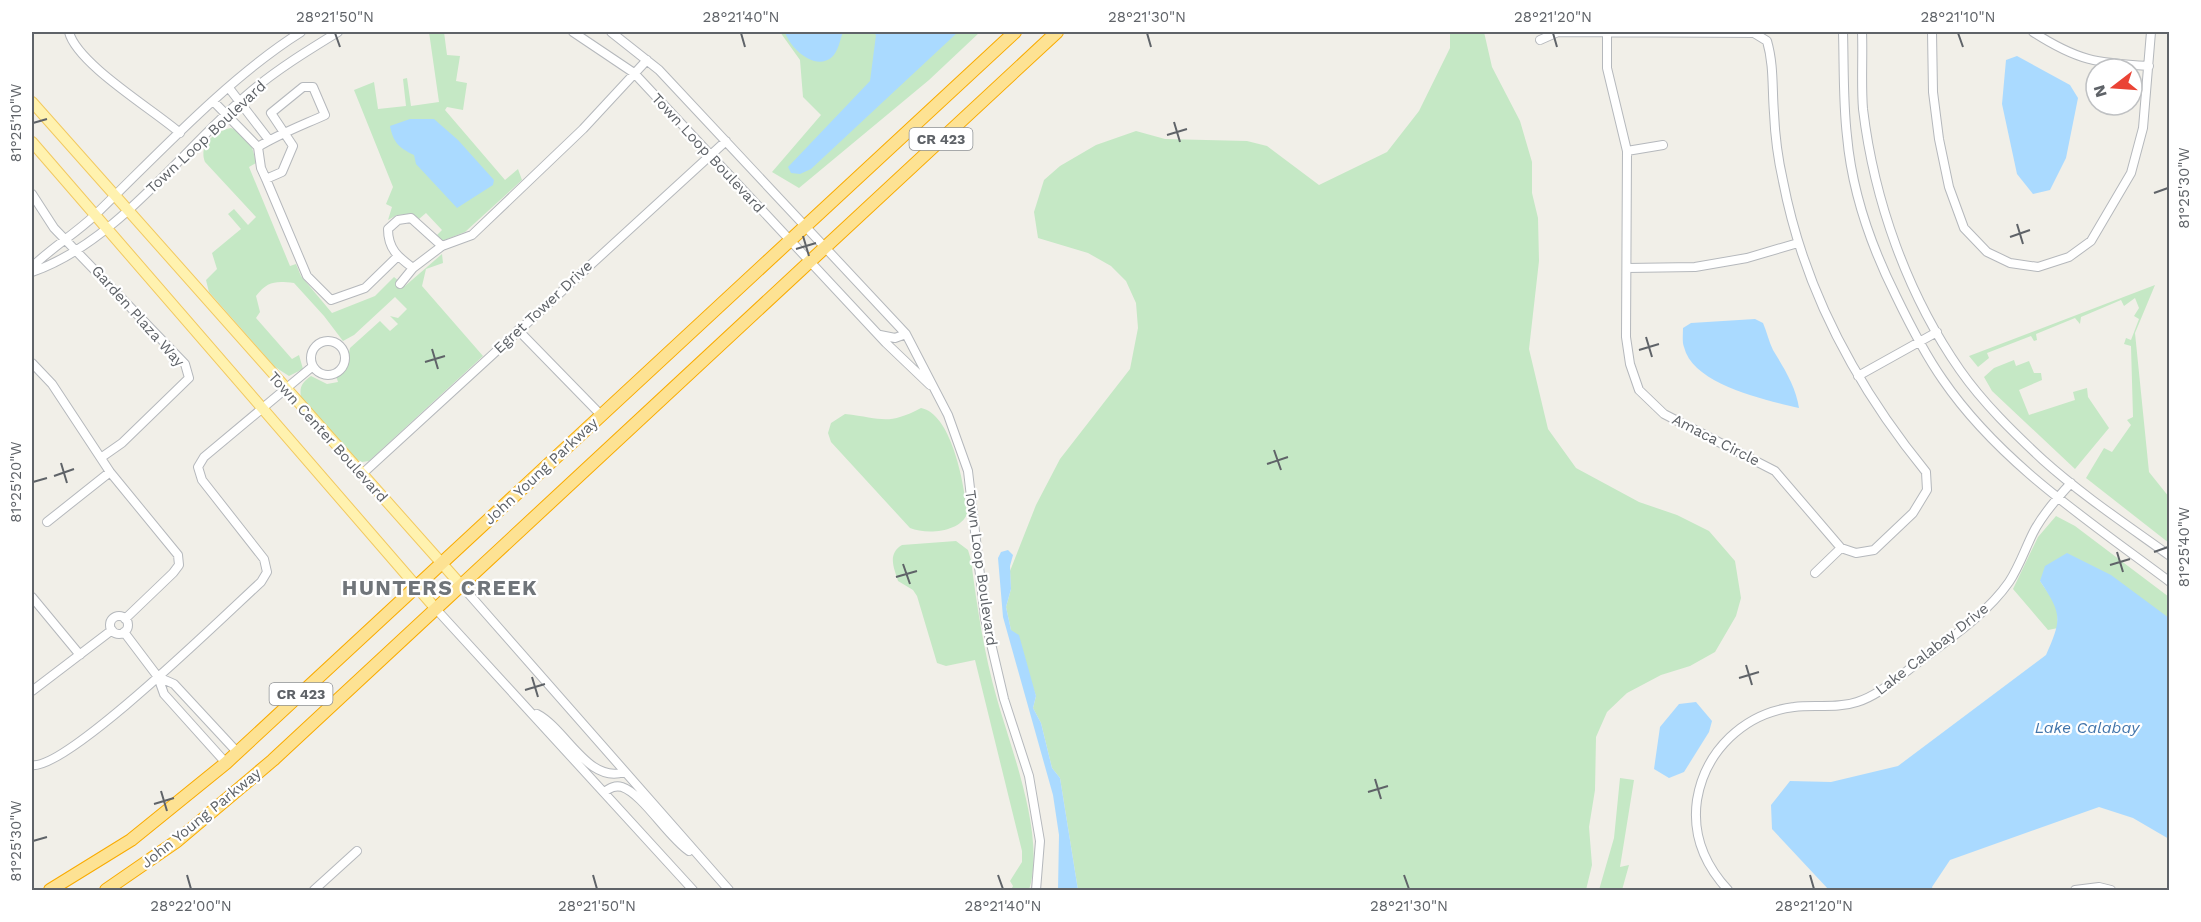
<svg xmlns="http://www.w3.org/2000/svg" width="2201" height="922" font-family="'Work Sans',sans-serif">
<rect width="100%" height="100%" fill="#f1efe8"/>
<path fill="#c5e8c5" d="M 429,32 L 444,32 L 447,55 L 460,56 L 456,81 L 467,83 L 463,110 L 447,107 L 445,110 L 505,180 L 518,169 L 522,180 L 465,232 L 442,241 L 437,235 L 442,230 L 426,213 L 419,219 L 413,214 L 397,215 L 388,220 L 392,207 L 386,204 L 393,187 L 354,90 L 374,82 L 378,109 L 406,106 L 403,79 L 407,78 L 411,106 L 439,102 Z
M 780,32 L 980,32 L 929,80 L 799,188 L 772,172 L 821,115 L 803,97 L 800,60 Z
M 1450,32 L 1484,32 L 1492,67 L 1520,121 L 1532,162 L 1532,193 L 1538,218 L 1539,261 L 1529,349 L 1548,429 L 1576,468 L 1639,502 L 1677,515 L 1709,531 L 1735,561 L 1741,598 L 1736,616 L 1715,652 L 1690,666 L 1661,675 L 1627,693 L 1607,712 L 1596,737 L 1595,790 L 1589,827 L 1592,865 L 1586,890 L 1078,890 L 1060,778 L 1052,768 L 1041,723 L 1033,708 L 1036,696 L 1011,630 L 1006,607 L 1011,589 L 1010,571 L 1036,505 L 1060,459 L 1130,369 L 1138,328 L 1136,303 L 1126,281 L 1111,266 L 1088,253 L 1038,238 L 1034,212 L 1044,180 L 1060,166 L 1096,145 L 1136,131 L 1165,139 L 1247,141 L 1267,146 L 1319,185 L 1387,152 L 1419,111 L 1450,48 Z
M 231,128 C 249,134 253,147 256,163 L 249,167 L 290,266 L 296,264 L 301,276 L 332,313 L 375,296 L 394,277 L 405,286 L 442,254 L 443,263 L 426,269 L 422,286 L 483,356 L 369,461 L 362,462 L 355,459 L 301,397 C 299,386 303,382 311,376 L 327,384 L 338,382 L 336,376 L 346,366 L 350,348 L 380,321 L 390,331 L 398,324 L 390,316 L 398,318 L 407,309 L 395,297 L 354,335 L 343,341 L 324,316 L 294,283 C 275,281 268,281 256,296 L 260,312 L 256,318 L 292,359 L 299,355 L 303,369 L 289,376 L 275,367 L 209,292 L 206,280 L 217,269 L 212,253 L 241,229 L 228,214 L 234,209 L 248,225 L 256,217 L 205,162 C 198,145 215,131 231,128 Z
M 2155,285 L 2135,333 L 2149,472 L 2169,497 L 2169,543 L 2086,478 L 2104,448 L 2112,452 L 2131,425 L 2127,420 L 2133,417 L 2131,346 L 2124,344 L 2126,338 L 2131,340 L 2139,319 L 2134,316 L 2139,308 L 2135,298 L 2124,306 L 2121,300 L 2081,317 L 2080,324 L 2075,318 L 2036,334 L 2037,340 L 2034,341 L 2031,336 L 1987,353 L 1989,358 L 1978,367 L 1969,356 Z
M 2014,360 L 2016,366 L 2029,361 L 2034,373 L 2041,373 L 2042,380 L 2019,390 L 2029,415 L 2075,400 L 2073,392 L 2087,388 L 2088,397 L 2109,428 L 2075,469 L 1992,391 L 1984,377 L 1994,368 Z
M 921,408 C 952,414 965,486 967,514 C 960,532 927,535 910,528 L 831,442 L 828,433 L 831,423 L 845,414 C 882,418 887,426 921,408 Z
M 2056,516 L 2075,526 L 2169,597 L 2169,621 L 2169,618 L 2040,581 L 2057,606 L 2058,628 L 2048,630 L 2013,589 L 2038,537 Z
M 956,541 L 968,550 L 971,560 C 977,607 984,653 997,699 C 1012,752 1046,837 1029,890 L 1011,890 L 1013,886 L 1010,881 L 1022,862 L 1022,851 L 975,660 L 946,666 L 937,663 L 917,596 L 913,590 L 898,581 C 894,568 887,554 902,545 Z
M 1620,778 L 1634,780 L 1620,867 L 1629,865 L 1622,890 L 1599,890 L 1614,838 Z"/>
<path fill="#aadaff" d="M 785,32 L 843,32 C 840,40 838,52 832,57 C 815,72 790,48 785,32 Z
M 872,32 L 958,32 L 811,169 L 800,174 L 791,173 L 788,167 L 870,81 L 876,35 Z
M 2017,56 L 2070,85 L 2078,98 L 2066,158 L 2050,190 L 2033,194 L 2017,174 L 2002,104 L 2006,60 Z
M 410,119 L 434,119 L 458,140 L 494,180 L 493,185 L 457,208 L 416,164 L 414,155 C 399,148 393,142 390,126 Z
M 1755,319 L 1763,323 C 1767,332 1769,342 1773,350 C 1784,368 1796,387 1799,408 C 1766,400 1693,385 1684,347 C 1682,342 1683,334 1683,328 L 1691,323 Z
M 1008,550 L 1013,555 L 1010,566 L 1011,589 L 1006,607 L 1011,630 L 1019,635 L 1036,696 L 1033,708 L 1041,723 L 1052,768 L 1060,778 L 1078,890 L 1058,890 L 1059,835 L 1053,795 L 1003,617 L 998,558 L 1001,552 Z
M 2067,553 L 2111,575 L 2169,618 L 2169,839 L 2133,818 L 2099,807 L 1950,860 L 1932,887 L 1933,890 L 1829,890 L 1772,829 L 1771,805 L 1790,781 L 1831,782 L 1898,766 L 2046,655 C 2062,619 2062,614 2040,581 L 2045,566 Z
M 1696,702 L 1712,721 L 1709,732 L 1684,772 L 1669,778 L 1654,769 L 1660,727 L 1679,704 Z"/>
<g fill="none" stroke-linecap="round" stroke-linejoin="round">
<defs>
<path id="minor" d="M 69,32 C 77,64 154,110 180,133
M 573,32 L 634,73 L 886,343 L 930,385
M 611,32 L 659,70 L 906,334 L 948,415 L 968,471 L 985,618 L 1004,699 L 1029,776 L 1040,841 L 1036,890
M 1843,32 C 1844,66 1843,102 1847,136 C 1852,193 1871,246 1896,296 C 1910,325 1924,353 1943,380 C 2000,463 2089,521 2170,582
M 1862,32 C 1863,57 1861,84 1863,109 C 1874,200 1907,294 1960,370 C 1983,403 2014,433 2043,460 C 2082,495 2127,525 2170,556
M 1932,32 L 1933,92 L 1939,139 L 1949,187 L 1964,228 L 1987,252 L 2010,263 L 2038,267 L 2069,257 L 2091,241 L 2131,173 L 2143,128 L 2151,32
M 2033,32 C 2078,61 2096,63 2149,66
M 1540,40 L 1558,32 L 1754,33 L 1767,41 C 1774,65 1772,89 1774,113 C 1775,136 1778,159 1783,181 C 1804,290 1856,386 1926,472 L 1927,490 L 1913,513 L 1874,550 L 1856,553 L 1841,548 L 1775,471 L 1664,414 L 1639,390 L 1630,364 L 1626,337 L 1627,151 L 1607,68 L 1607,33
M 229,88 L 269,140
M 214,102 L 258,147 L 261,168 L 266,179 L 282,172 L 293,146 L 271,113 L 303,87 L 313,87 L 325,115 C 303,125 279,134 258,147
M 1627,151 L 1663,145
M 266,179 L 307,276 L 331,300 L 365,288 L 398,256
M 32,194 L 54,228 L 185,364 L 189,378 L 122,443 L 102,457
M 32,267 C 51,248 75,234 95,215 C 157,155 229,77 301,32
M 413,268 C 398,257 388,249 388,229 L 398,220 L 411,218 L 442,246
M 1627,268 L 1695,267 L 1747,258 L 1798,243
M 32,272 C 116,243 181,151 248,94 C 276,70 307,51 338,32
M 400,284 L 413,268 L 442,246 L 472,235 L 583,129 L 647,60
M 518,330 L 601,415
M 880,335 L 895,338 L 906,334
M311 358a17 17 0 1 1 34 0a17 17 0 1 1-34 0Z
M 32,363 L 52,384 L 110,472 L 178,555 L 179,565 L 173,573 L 125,619
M 1858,376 L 1937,332
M 361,475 L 726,141
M 47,522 L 110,472
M 1815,573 L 1841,548
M 461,585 L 729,890
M 32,597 L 80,655
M 436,609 L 693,890
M110 625a9 9 0 1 1 18 0a9 9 0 1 1-18 0Z
M 124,632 L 158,677 L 164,694 L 226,763
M 158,677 L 174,684 L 238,753
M 32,691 L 112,630
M 537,714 C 566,729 588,784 624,772
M 32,765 C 66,771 228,612 261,582 L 267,572 L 264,559 L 202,480 L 198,467 L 204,457 L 313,366
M 604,792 C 610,788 615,785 622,787 C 643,794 668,837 689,851
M 314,890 L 357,851
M 1728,890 C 1704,864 1692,835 1697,800 C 1705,751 1744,713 1794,707 C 1815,704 1836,709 1857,702 C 1876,696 1891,683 1907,671 C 1941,644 1984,618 2009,582 C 2019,567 2025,549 2033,533 C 2042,515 2057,498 2071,483
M 2075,890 L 2099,887 L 2111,890"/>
<path id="major" d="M 32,102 L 461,585
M 32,142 L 436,609"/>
<path id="highway" d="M 50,890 L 131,840 L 226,763 L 1015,32
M 106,890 L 177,841 L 273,760 L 1057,32"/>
</defs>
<use href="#minor" stroke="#b5b8bc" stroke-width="10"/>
<use href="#major" stroke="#f2c960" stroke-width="12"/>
<use href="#highway" stroke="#f9ab00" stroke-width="14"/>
<use href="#minor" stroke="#fff" stroke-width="8"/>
<use href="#major" stroke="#fff2af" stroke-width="10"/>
<use href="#highway" stroke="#fde293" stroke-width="12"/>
</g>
<path fill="none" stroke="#5f6368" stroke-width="2" d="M 335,33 L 340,47M 741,33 L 745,47M 1147,33 L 1151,47M 1553,33 L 1557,47M 1958,33 L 1963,47M 1174,122 L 1180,142M 33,123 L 47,119M 1167,135 L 1187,129M 2154,193 L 2168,188M 2017,224 L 2023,244M 803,236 L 809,256M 2010,237 L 2030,230M 796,249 L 816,243M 1646,337 L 1652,357M 432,349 L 438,369M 1639,350 L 1659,344M 425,362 L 445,356M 1274,450 L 1281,470M 61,463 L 67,483M 1267,464 L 1288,457M 54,476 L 74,469M 33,482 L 47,478M 2117,552 L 2123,572M 2154,552 L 2168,547M 903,564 L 910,584M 2110,565 L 2130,559M 896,577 L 917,571M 1746,665 L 1752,685M 532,677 L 538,697M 1739,678 L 1759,672M 525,690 L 545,684M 1375,779 L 1381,799M 161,791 L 167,811M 1368,792 L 1388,786M 154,804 L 174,798M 33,841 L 47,837M 187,875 L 191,889M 593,875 L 597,889M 998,875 L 1003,889M 1404,875 L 1409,889M 1810,875 L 1814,889"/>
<g text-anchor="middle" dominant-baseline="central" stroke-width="4.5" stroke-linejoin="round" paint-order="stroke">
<g fill="#fff" stroke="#8f9295" stroke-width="1.5">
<rect x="909.5" y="128" width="63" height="22" rx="4.5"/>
<rect x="269.5" y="683" width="63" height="22" rx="4.5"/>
</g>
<g font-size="14" font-weight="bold" fill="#5f6368">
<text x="941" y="139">CR 423</text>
<text x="301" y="694">CR 423</text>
</g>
<g font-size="15" fill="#5f6368" stroke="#fff">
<text transform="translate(206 137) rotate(-43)">Town Loop Boulevard</text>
<text transform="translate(708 153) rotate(47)">Town Loop Boulevard</text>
<text transform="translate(543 307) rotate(-43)">Egret Tower Drive</text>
<text transform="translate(138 316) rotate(48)">Garden Plaza Way</text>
<text transform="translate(328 437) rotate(48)">Town Center Boulevard</text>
<text transform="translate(1716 440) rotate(27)">Amaca Circle</text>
<text transform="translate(541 471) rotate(-43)">John Young Parkway</text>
<text transform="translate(981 568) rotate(82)">Town Loop Boulevard</text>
<text transform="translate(1932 649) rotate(-38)">Lake Calabay Drive</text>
<text transform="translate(201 818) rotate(-39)">John Young Parkway</text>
</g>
<g font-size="16" font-style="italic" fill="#4174aa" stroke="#fff">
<text x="2087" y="727">Lake Calabay</text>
</g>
<g font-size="21" font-weight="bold" letter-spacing="1.5" fill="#70757a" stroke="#fff">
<text x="440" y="587">HUNTERS CREEK</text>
</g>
</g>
<rect width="2201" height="922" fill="none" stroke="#ffffff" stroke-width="66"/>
<g transform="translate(2114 87) rotate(253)"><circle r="28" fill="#ffffff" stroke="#bfc1c3" stroke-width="1.5"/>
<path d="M0-4.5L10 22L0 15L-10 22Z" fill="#ea4335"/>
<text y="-9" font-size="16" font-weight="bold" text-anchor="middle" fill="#5f6368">N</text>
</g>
<rect x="33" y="33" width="2135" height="856" fill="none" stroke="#5f6368" stroke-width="2"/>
<g font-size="15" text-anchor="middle" fill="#5f6368">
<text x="335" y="22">28°21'50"N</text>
<text x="741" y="22">28°21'40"N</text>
<text x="1147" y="22">28°21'30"N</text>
<text x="1553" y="22">28°21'20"N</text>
<text x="1958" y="22">28°21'10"N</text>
<text transform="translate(16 123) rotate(-90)" y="5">81°25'10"W</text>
<text transform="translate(2184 188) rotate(-90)" y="5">81°25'30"W</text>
<text transform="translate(16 482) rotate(-90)" y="5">81°25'20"W</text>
<text transform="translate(2184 547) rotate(-90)" y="5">81°25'40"W</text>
<text transform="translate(16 841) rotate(-90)" y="5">81°25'30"W</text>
<text x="191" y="911">28°22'00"N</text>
<text x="597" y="911">28°21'50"N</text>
<text x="1003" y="911">28°21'40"N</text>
<text x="1409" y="911">28°21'30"N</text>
<text x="1814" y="911">28°21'20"N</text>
</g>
</svg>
